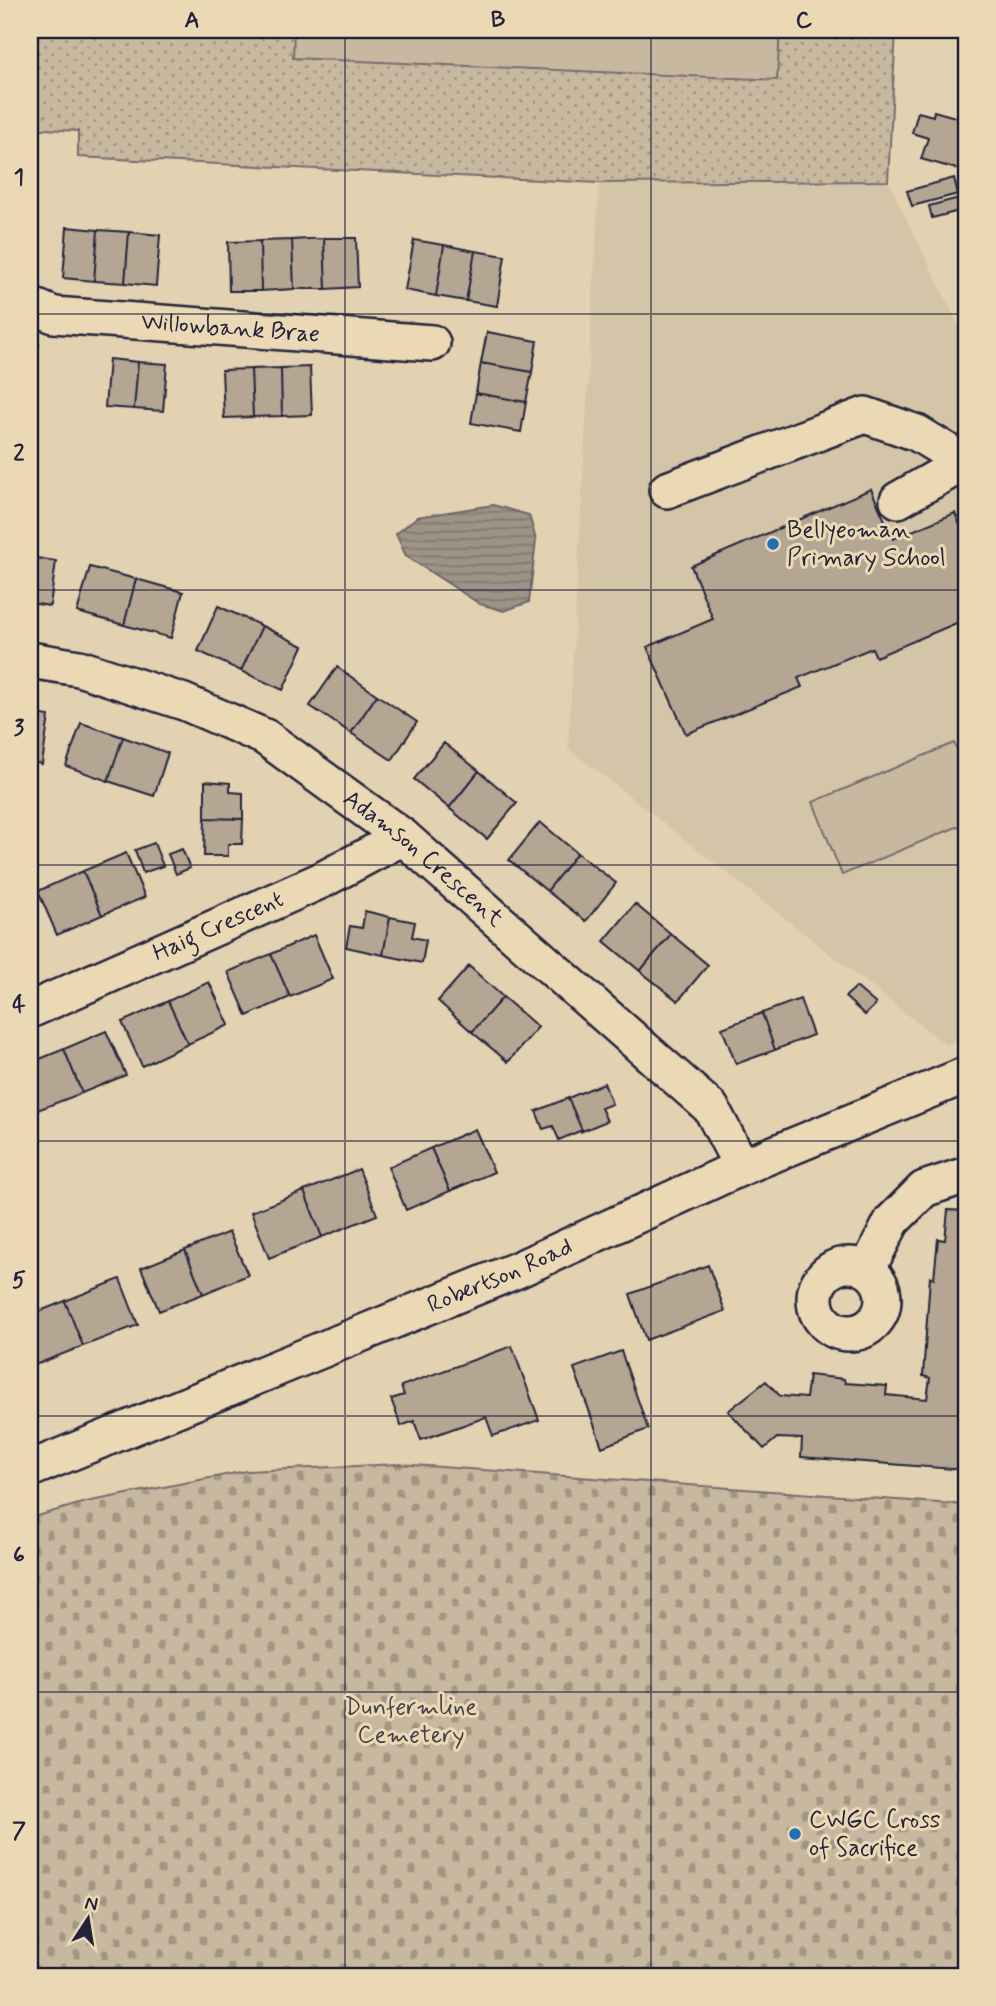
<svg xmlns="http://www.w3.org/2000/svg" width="996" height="2006" font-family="Mynerve,sans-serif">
<defs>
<pattern id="cemetery-stones" width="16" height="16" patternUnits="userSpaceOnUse" patternTransform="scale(1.75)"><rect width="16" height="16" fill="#c7b89f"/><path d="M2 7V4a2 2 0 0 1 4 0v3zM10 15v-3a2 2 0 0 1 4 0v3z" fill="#a19583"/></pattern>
<pattern id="park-dots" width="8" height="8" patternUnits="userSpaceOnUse" patternTransform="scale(1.75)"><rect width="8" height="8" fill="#c7b89f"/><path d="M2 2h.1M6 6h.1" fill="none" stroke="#a19583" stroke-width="1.8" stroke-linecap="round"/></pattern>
<pattern id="water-rules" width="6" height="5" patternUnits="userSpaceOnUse" patternTransform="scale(1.75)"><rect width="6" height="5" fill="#9e9387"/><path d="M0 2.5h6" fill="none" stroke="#807870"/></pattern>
</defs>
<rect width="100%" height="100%" fill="#e3d2b1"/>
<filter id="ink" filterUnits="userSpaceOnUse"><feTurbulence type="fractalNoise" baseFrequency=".0143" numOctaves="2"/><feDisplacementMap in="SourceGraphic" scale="14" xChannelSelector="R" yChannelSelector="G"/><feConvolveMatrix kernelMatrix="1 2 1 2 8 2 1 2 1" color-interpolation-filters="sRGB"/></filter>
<g filter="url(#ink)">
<path fill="#d5c5a8" d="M 888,181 L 966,340 L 966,1036 L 946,1045 L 568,748 L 599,183 Z"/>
<path fill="url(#cemetery-stones)" stroke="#746d6d" stroke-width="2" d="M 399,1464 L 966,1505 L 966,1976 L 30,1976 L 30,1518 L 86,1502 L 246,1471 Z"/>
<path fill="url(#park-dots)" stroke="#746d6d" stroke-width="2" d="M 30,30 L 896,30 L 888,181 L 599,183 L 78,157 L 78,131 L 30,128 Z"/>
<path fill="#c7b89f" stroke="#746d6d" stroke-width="2" d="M 294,30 L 780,30 L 777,80 L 293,58 Z
M 954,743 L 966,769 L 966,823 L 842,875 L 813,802 Z"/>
<path fill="url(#water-rules)" stroke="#6c6669" stroke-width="2" d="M 493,505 L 529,515 L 536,540 L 529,602 L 504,611 L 480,604 L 406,556 L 396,534 L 417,517 Z"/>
<path fill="#b4a693" stroke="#22223b" stroke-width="2" d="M 934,111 L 966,120 L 966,160 L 963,159 L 960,170 L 921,159 L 928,138 L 912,133 L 918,112 L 933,116 Z
M 954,178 L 958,194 L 912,206 L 907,191 Z
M 959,198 L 963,210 L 932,218 L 929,206 Z
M 67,227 L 98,230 L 94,281 L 63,278 Z
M 98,230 L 129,232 L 125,283 L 94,281 Z
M 129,232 L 160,235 L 156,286 L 125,283 Z
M 324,238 L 356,238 L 358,287 L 326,289 Z
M 324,238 L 326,289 L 294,289 L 292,240 Z
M 292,240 L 294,289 L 261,291 L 260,241 Z
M 414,240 L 444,245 L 436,296 L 405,290 Z
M 260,241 L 261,291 L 229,291 L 228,242 Z
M 444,245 L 475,251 L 466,301 L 436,296 Z
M 475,251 L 505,256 L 497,306 L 466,301 Z
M 966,252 L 966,276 L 962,274 L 964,265 L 959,261 Z
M 487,332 L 537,341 L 532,372 L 481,363 Z
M 30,342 L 39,344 L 30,391 Z
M 109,359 L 138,362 L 134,409 L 105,407 Z
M 138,362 L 167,364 L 163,411 L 134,409 Z
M 481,363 L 532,372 L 526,402 L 476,393 Z
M 310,367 L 312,415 L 282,416 L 281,368 Z
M 281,368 L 282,416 L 253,417 L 251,369 Z
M 251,369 L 253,417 L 224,418 L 222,370 Z
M 476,393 L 526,402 L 521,432 L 471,423 Z
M 871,489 L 893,539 L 955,513 L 966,539 L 966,619 L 876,657 L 872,648 L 798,678 L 802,687 L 686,734 L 647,647 L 713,619 L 691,566 Z
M 30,557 L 56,561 L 50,606 L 30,603 Z
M 90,567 L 136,579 L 124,625 L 77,612 Z
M 136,579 L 183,592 L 171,638 L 124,625 Z
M 218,606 L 262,626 L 241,671 L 198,651 Z
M 262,626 L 303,646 L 283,690 L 241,671 Z
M 337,667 L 377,695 L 351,733 L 310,706 Z
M 377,695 L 417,722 L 392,760 L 351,733 Z
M 30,713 L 49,716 L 42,764 L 30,762 Z
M 81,723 L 123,737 L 108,781 L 66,766 Z
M 123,737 L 168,753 L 154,796 L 108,781 Z
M 444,743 L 479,771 L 449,808 L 414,779 Z
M 479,771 L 517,803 L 487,839 L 449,808 Z
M 205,781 L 230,783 L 230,792 L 243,793 L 243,819 L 205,818 Z
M 205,818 L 243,819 L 242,844 L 228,844 L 228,856 L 204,856 Z
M 540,822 L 577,853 L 547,891 L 509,860 Z
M 154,843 L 163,866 L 143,873 L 135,850 Z
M 182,849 L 190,868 L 176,874 L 168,854 Z
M 126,853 L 145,897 L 102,915 L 83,871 Z
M 577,853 L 616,883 L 586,921 L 547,891 Z
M 83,871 L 102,915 L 57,935 L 38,891 Z
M 635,904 L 671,934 L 640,971 L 604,941 Z
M 365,911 L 390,917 L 383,955 L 346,947 L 350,926 L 362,928 Z
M 390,917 L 415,922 L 412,937 L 426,940 L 422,963 L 383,955 Z
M 671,934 L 708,965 L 678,1001 L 640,971 Z
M 314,935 L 333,979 L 290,997 L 271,954 Z
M 271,954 L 290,997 L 247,1016 L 228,972 Z
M 469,966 L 503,997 L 472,1032 L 438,1001 Z
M 209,982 L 229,1025 L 188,1044 L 168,1001 Z
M 856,987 L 876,1004 L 865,1015 L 845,997 Z
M 503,997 L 538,1027 L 508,1062 L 472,1032 Z
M 800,999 L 813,1035 L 775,1050 L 762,1013 Z
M 168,1001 L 188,1044 L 142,1066 L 122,1022 Z
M 762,1013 L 775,1050 L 736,1064 L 722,1028 Z
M 106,1031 L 126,1075 L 82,1093 L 64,1049 Z
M 64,1049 L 82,1093 L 35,1111 L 30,1098 L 30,1063 Z
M 604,1083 L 612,1104 L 601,1108 L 607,1121 L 580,1132 L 582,1130 L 568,1098 Z
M 568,1098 L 582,1130 L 559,1140 L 553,1126 L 543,1129 L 536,1111 Z
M 475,1129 L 494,1172 L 450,1191 L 431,1148 Z
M 431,1148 L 450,1191 L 406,1210 L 388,1167 Z
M 359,1169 L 377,1215 L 322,1237 L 304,1191 Z
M 304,1191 L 322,1237 L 269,1258 L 251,1212 Z
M 948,1210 L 966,1211 L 966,1470 L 801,1457 L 802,1439 L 777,1438 L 764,1449 L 728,1411 L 766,1381 L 780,1396 L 806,1398 L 809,1375 L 844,1379 L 845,1383 L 887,1386 L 886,1395 L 927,1399 L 930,1378 L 923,1376 L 930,1277 L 934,1278 L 938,1239 L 945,1240 Z
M 229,1232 L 248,1275 L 203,1294 L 185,1250 Z
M 185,1250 L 203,1294 L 159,1311 L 141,1268 Z
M 708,1265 L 725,1311 L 646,1340 L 630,1294 Z
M 120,1279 L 138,1325 L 83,1346 L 65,1301 Z
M 65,1301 L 83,1346 L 30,1367 L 30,1315 Z
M 512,1346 L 539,1420 L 493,1436 L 486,1417 L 421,1440 L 414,1421 L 401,1426 L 391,1399 L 404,1395 L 401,1386 Z
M 621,1351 L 648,1429 L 602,1447 L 574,1368 Z"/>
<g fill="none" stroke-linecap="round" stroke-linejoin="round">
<defs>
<g id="minor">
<path id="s1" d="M 30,305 L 54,315 L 432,343"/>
<path d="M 667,490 L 865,415 L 917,433 L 966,463"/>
<path d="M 898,500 L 965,462"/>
<path id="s2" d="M 30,660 L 79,668 L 184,702 L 265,737 L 403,837 L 711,1108 L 742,1167"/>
<path id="s3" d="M 30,1010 L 322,880 L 403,837"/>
<circle cx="849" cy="1299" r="34"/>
<path d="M 867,1270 L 892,1221 L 924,1189 L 966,1175"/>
<path id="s4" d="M 30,1469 L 517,1270 L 742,1167 L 966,1075"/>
</g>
</defs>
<use href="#minor" stroke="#22223b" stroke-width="40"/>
<use href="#minor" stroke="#ebd9b6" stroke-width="35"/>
</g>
</g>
<path fill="none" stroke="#22223b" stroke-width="2" stroke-opacity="0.55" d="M 345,30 L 345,1976M 651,30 L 651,1976M 30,314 L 966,314M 30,590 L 966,590M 30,865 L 966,865M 30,1141 L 966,1141M 30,1416 L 966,1416M 30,1692 L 966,1692"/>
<g fill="#1f6fb2" stroke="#ebd9b6" stroke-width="2.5">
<circle cx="773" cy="544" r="7"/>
<circle cx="795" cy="1834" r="7"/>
</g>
<g text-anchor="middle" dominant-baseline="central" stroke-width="6" stroke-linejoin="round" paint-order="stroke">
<g font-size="24" fill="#22223b" stroke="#ebd9b6">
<text stroke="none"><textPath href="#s1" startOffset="203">Willowbank Brae</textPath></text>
<text stroke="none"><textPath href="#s2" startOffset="448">Adamson Crescent</textPath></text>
<text stroke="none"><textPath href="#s3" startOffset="206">Haig Crescent</textPath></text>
<text stroke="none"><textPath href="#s4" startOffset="508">Robertson Road</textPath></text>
</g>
<g font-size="24" fill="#22223b" stroke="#ebd9b6" text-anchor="start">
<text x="787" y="530">Bellyeoman<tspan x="787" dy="28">Primary School</tspan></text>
<text x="809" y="1820">CWGC Cross<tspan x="809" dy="28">of Sacrifice</tspan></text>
</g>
<g font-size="24" fill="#43404f" stroke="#ebd9b6">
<text x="411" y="1707">Dunfermline<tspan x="411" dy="28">Cemetery</tspan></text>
</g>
</g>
<rect width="996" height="2006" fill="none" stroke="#ebd9b6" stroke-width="77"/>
<g transform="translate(88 1919) rotate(12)" stroke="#ebd9b6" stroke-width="5" paint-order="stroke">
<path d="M0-5L12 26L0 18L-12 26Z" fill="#22223b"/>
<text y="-10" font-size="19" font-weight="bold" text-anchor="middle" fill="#22223b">N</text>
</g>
<rect x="38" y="38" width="920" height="1930" fill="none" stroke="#22223b" stroke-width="2.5"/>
<g font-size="23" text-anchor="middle" font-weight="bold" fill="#22223b">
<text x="192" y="27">A</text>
<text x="498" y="27">B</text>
<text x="804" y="27">C</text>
<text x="19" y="184">1</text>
<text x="19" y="460">2</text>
<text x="19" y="735">3</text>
<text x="19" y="1011">4</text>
<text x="19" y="1287">5</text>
<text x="19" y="1562">6</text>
<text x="19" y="1838">7</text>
</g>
</svg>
